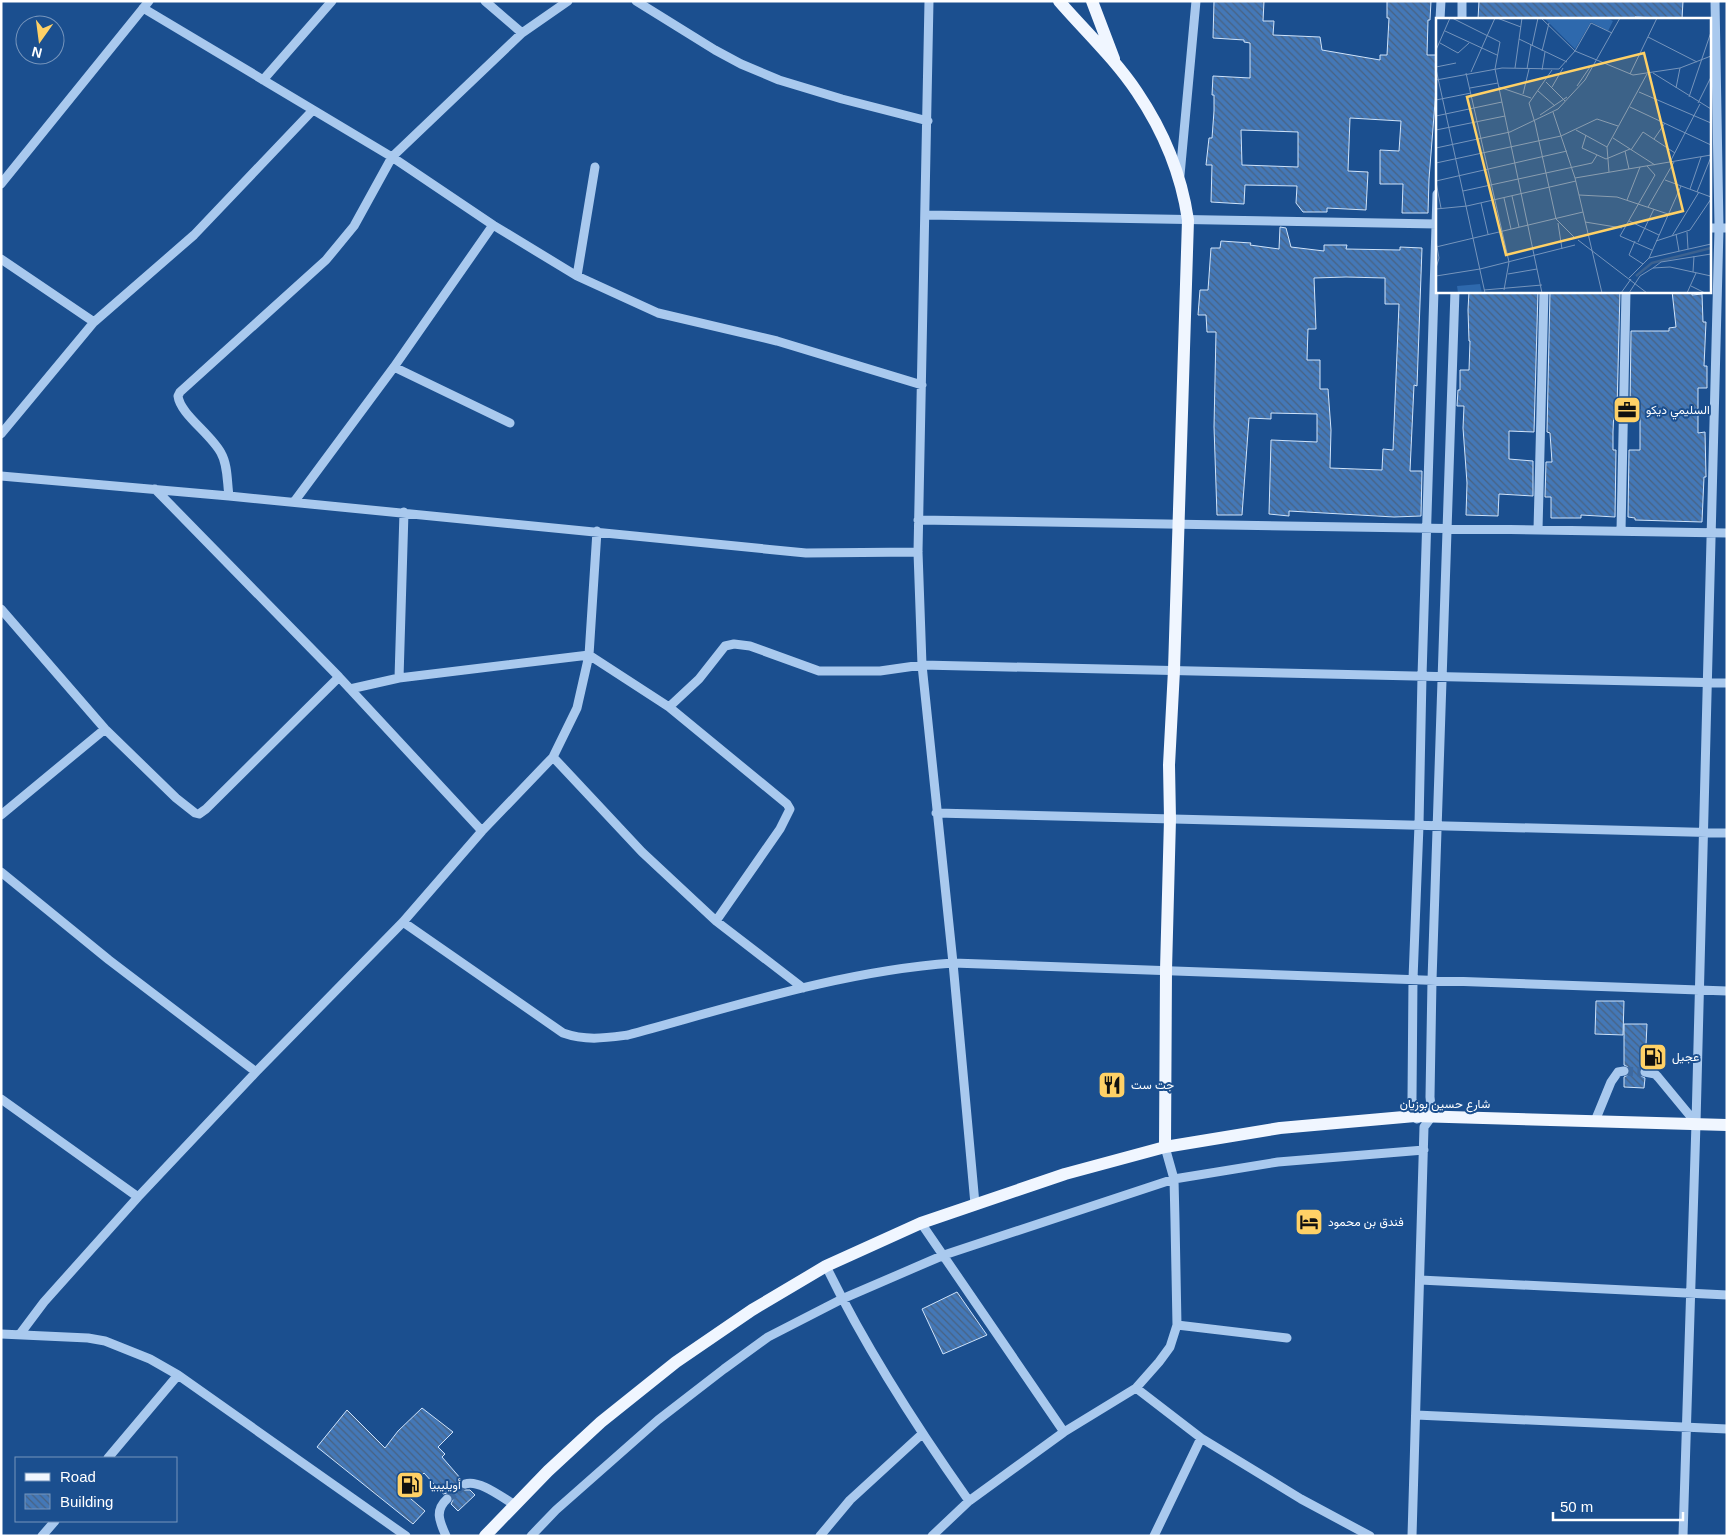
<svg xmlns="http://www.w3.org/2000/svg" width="1728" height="1537" font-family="Helvetica,Vazirmatn,sans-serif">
<defs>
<pattern id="building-back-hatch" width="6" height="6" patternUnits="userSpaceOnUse" patternTransform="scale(1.25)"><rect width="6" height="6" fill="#4478b7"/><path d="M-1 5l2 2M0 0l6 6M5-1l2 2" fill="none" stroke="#486282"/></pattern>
</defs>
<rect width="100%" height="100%" fill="#1b4f8f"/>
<path fill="url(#building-back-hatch)" stroke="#cfe3fa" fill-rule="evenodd" d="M 1214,1 L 1264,1 L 1263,21 L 1274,21 L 1273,35 L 1320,37 L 1322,50 L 1380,60 L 1380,55 L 1387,55 L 1389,18 L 1387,18 L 1387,1 L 1431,1 L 1430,20 L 1428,20 L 1427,55 L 1437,55 L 1437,77 L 1429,179 L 1428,213 L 1402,213 L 1403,184 L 1380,184 L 1380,150 L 1399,151 L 1401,121 L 1350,118 L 1348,171 L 1368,172 L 1366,210 L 1327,208 L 1327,212 L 1303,212 L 1296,203 L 1297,186 L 1245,185 L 1244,204 L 1211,202 L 1212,165 L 1206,165 L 1209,138 L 1212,138 L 1214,111 L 1214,95 L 1212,95 L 1213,76 L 1250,78 L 1250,43 L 1244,42 L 1244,40 L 1213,38 ZM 1241,130 L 1298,132 L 1298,167 L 1242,165 Z
M 1479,1 L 1683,1 L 1682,19 L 1635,17 L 1635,19 L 1478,19 Z
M 1280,227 L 1286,228 L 1291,247 L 1324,251 L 1324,245 L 1347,245 L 1346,249 L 1400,250 L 1400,247 L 1422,248 L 1417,386 L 1414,385 L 1410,471 L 1422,471 L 1421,516 L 1394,517 L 1289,511 L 1289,516 L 1269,514 L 1271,440 L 1317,442 L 1317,414 L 1271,413 L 1271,419 L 1249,418 L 1242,515 L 1217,515 L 1214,427 L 1216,332 L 1207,332 L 1206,315 L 1198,315 L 1200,290 L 1208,290 L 1211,248 L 1220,248 L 1221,241 L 1251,243 L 1250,245 L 1279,249 ZM 1346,277 L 1385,278 L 1385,304 L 1399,304 L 1393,450 L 1383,449 L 1382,470 L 1330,468 L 1331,430 L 1328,389 L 1320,389 L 1320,360 L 1307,360 L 1308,329 L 1316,329 L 1314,278 Z
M 1469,291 L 1538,291 L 1534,432 L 1509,431 L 1509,459 L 1533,461 L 1533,496 L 1499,494 L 1498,516 L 1466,515 L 1467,483 L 1463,428 L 1464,406 L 1457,406 L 1458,390 L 1460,390 L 1460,370 L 1469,370 L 1470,341 L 1469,341 L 1468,310 Z
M 1550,291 L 1620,291 L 1617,409 L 1614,409 L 1613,432 L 1613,450 L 1616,450 L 1615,517 L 1581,515 L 1581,518 L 1551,518 L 1551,497 L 1545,497 L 1546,462 L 1552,462 L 1550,433 L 1547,432 Z
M 1672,291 L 1692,291 L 1692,295 L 1702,294 L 1703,322 L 1706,322 L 1704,366 L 1707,366 L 1707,388 L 1698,388 L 1698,433 L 1705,432 L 1706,477 L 1704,477 L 1702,522 L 1635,520 L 1635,518 L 1628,517 L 1629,450 L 1640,450 L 1640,409 L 1630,409 L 1631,331 L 1669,331 L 1669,328 L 1676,327 Z
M 1596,1001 L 1624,1001 L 1623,1035 L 1595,1034 Z
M 1624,1024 L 1647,1024 L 1645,1066 L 1641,1068 L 1639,1071 L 1641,1076 L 1645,1078 L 1644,1088 L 1624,1087 L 1624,1077 L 1628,1075 L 1630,1070 L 1628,1067 L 1624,1065 Z
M 957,1292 L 987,1335 L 943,1354 L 922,1309 Z
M 422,1408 L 453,1432 L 438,1447 L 445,1454 L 442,1457 L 461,1479 L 459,1482 L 460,1487 L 463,1490 L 470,1490 L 475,1495 L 458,1511 L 451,1504 L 453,1500 L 452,1495 L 448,1493 L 443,1494 L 424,1473 L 404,1493 L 425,1511 L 413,1524 L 317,1447 L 347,1410 L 385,1448 L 398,1431 Z"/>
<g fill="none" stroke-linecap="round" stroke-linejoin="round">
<path stroke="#3d69a0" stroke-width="9" stroke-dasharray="9 4.5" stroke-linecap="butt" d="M 1624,1071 L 1645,1072
M 447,1499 L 465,1484"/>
<path stroke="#a9c9ee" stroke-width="9" d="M 485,1 L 522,33
M 636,1 L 715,50 L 741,64 L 779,80 L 842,99 L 928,121
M 929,1 L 918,552 L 922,665 L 953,963 L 975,1204
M 143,8 L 392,157 L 493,225 L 577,276 L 658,313 L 777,341 L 922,385
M 1440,19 L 1441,1
M 1462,19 L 1462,1
M 263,80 L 332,1
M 1180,175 L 1196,1
M 1,184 L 149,1
M 926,215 L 1437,224
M 1709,228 L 1727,228
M 1,259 L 94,322
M 577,276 L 595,167
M 394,367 L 510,423
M 1,434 L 94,322 L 194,235 L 313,110
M 1,476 L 229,496 L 806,553 L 918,552
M 155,489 L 339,677 L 482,831
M 229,496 C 227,482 228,465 221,453 C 211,434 180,414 178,396 L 180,392 L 326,260 L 354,226 L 392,157 L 522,33 L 568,1
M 294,502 L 394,367 L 493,225
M 918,520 L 1727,533
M 1538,530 L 1544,291
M 1621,531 L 1626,291
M 1,609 L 105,729 L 176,798 L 195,813 L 199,814 L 206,809 L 339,677
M 399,678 L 404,512
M 350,689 L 399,678 L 589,655 L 669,707 L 787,804 L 790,809 L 780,829 L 716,921
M 669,707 L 699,679 L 725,646 L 734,644 L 750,646 L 819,671 L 880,671 L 922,665 L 1727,683
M 553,757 L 642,852 L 716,921 L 803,988
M 936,813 L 1727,833
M 1,815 L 105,729
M 1,872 L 109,960 L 256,1072
M 403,922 L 563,1033 C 586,1041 605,1038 628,1035 C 735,1006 842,971 953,963 L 1727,991
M 1645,1072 L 1655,1074 L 1658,1077 L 1696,1123
M 1,1099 L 138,1197
M 1417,1119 L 1415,1116 L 1412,1099 L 1413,979 L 1419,825 L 1422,676 L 1437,194
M 1595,1121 L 1611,1082 L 1618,1072 L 1624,1071
M 921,1223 L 1064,1432
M 826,1266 C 866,1349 916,1426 969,1501
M 1420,1280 L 1727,1295
M 1177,1325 L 1287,1338
M 1,1334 L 88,1338 L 105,1341 L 150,1359 L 178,1375 L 406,1536
M 20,1334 L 44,1302 L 138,1197 L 256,1072 L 403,922 L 482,831 L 553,757 L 577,708 L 589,655 L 597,531
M 1136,1388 L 1201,1438 L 1301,1499 L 1370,1536
M 1416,1415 L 1727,1429
M 108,1458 L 178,1375
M 465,1484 C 479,1479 503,1498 515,1505
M 42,1536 L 55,1521
M 446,1536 C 440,1522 434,1511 447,1499
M 531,1536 L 556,1510 L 658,1420 L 724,1369 L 768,1337 L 842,1299 L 944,1255 L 1174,1179 L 1278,1162 L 1424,1150
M 820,1536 L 850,1500 L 922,1434
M 932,1536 L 969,1501 L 1064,1432 L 1136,1388 L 1159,1362 L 1170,1347 L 1177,1325 L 1175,1221 L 1174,1179 L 1165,1147
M 1154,1536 L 1201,1438
M 1412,1536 L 1424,1127 L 1432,1116 L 1430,1097 L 1432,980 L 1455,291
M 1683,1536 L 1696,1123 L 1719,228 L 1715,1"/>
<path stroke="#f0f6ff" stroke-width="12" d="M 1059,1 C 1085,31 1115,59 1137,92 C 1164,132 1181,172 1188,220 L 1174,670 L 1169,765 L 1170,819 L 1166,970 L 1165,1147
M 1092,1 L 1114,59
M 485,1536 L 548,1471 L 601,1422 L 676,1362 L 752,1310 L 826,1266 L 921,1223 L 1065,1174 L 1165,1147 L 1280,1128 L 1415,1116 L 1727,1125"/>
</g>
<defs>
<symbol id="office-square" viewBox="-11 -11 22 22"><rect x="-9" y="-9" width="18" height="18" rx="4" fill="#ffd166" stroke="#1b4f8f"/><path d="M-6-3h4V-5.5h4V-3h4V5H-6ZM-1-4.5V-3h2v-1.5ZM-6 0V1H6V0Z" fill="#111"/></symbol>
<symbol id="fuel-square" viewBox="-11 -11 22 22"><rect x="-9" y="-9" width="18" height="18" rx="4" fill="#ffd166" stroke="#1b4f8f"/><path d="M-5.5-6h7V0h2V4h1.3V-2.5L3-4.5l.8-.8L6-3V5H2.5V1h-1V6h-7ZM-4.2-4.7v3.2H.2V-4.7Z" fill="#111"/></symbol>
<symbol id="restaurant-square" viewBox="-11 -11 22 22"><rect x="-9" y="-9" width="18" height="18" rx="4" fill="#ffd166" stroke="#1b4f8f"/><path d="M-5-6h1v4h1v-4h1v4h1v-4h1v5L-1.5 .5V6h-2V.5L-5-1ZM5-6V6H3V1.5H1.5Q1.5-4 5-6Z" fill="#111"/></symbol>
<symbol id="hotel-square" viewBox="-11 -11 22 22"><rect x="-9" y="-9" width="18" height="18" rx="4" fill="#ffd166" stroke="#1b4f8f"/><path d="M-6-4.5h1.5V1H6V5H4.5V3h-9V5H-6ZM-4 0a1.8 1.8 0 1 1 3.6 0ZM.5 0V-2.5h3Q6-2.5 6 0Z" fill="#111"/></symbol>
</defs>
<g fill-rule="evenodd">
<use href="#office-square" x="1611" y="394" width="32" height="32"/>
<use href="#fuel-square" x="1637" y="1041" width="32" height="32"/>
<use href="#restaurant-square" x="1096" y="1069" width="32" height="32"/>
<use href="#hotel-square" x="1293" y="1206" width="32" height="32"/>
<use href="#fuel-square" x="394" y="1469" width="32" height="32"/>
</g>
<g text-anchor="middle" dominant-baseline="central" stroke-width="4" stroke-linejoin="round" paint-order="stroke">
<g font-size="12" fill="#fff" stroke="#1b4f8f" text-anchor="start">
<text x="1646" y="410">السليمي ديكو</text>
<text x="1672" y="1057">عجيل</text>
<text x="1131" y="1085">جت ست</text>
<text x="1328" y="1222">فندق بن محمود</text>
<text x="429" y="1485">أويليبيا</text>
</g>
<g font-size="12" fill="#fff" stroke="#1b4f8f">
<text x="1445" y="1104">شارع حسين بوزيان</text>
</g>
</g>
<g transform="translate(1436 18)">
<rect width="275" height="275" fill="#1b4f8f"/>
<path d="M 108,0 L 171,0 L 177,3 L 172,13 L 155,4 L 139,31 Z" fill="#2e69ad"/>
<path d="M 44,266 L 46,275 L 22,275 L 21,268 Z" fill="#2e69ad"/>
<path fill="none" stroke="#3c6290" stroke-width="2.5" d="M 200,258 L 216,245 L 275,230"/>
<path fill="none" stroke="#7695bc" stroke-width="1" d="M 16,0 L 64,24 L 59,51 L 106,275M 61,0 L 85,9M 105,0 L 139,33 L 197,57 L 244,50 L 275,38M 9,13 L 61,37M 212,19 L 261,44M 83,21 L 131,44M 4,25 L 22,35 L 33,25M 96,28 L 102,0M 0,32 L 14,0M 106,33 L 113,5M 0,49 L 20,45M 79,50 L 86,0M 0,51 L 49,275M 91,51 L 95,27M 106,52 L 109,34M 35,54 L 59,0M 30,55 L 73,244 L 68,272M 217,55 L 275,91M 194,56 L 221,0M 0,62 L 66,50 L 123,51 L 139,33 L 155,5 L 176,15M 110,64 L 129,83M 141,68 L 154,49M 63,69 L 95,80M 116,69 L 127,50M 34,70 L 62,65M 240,70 L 244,50M 102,73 L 119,88M 203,74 L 275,105M 87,76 L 93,51M 253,79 L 275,14M 0,82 L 35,75M 262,85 L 275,59M 194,89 L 275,127M 117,94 L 139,160 L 166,275M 104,97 L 131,79M 0,98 L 66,84M 99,105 L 93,85 L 116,52M 99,105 L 120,201 L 139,220M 0,112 L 69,98M 140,112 L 171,129M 150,117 L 146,130 L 170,141 L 194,131M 177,120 L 219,147M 218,121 L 229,105M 0,130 L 74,114 L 122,91 L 149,62 L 184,0M 195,132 L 207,114 L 239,135M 189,133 L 193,151M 234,144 L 264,86M 0,145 L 125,118 L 161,101 L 182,108M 211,148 L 219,157 L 184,218 L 216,232M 173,154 L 171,129 L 211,56M 139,160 L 275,137M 229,162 L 275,179M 0,163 L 131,133M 0,164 L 5,190M 254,171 L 265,139M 27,173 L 156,145 L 161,137M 261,174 L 275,139M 143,177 L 181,179 L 232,196M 76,178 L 83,209M 68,180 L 75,211M 191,182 L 204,149M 45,185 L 52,216M 212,189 L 238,144M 0,191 L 31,188 L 140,163M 193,203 L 223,217M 149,204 L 186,210M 122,205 L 126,231M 251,214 L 252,231M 240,216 L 243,233M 236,218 L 263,174M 142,222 L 211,275M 0,223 L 3,240 L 0,250M 199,223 L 193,237 L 207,246M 220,223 L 254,212 L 275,181M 202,224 L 218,191M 0,229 L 147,194M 213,240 L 275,226M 217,250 L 225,244 L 275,236M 257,254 L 258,238M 72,256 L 101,251M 0,258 L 44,251 L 139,227M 193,260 L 213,240 L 245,168M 255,268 L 269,275M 48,272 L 106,267M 185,275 L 195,261M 193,275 L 204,258 L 217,250 L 234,249 L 275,258M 251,275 L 260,255"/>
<path fill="#ffd166" fill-opacity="0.15" stroke="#ffd166" stroke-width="2.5" d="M 208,35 L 247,193 L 70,237 L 31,79 Z"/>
<rect width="275" height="275" fill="none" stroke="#fff" stroke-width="2.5"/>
</g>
<rect width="1728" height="1537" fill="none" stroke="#ffffff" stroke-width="5"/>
<rect x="15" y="1457" width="162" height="65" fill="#1b4f8f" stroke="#7695bc"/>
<rect x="25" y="1473" width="25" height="8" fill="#f0f6ff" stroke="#7695bc"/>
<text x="60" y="1482" font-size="15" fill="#ffffff">Road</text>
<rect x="25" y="1494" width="25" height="15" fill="url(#building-back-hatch)" stroke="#7695bc"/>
<text x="60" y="1507" font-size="15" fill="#ffffff">Building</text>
<g transform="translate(40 40) rotate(194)"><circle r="24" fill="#1b4f8f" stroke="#7695bc"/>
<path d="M0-4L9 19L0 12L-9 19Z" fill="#ffd166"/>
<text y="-8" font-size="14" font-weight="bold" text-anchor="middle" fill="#ffffff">N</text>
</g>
<path d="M1553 1512v8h130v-8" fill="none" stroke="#ffffff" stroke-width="2.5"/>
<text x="1560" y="1512" font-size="15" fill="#ffffff" stroke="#1b4f8f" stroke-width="4" paint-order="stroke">50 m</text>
</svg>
